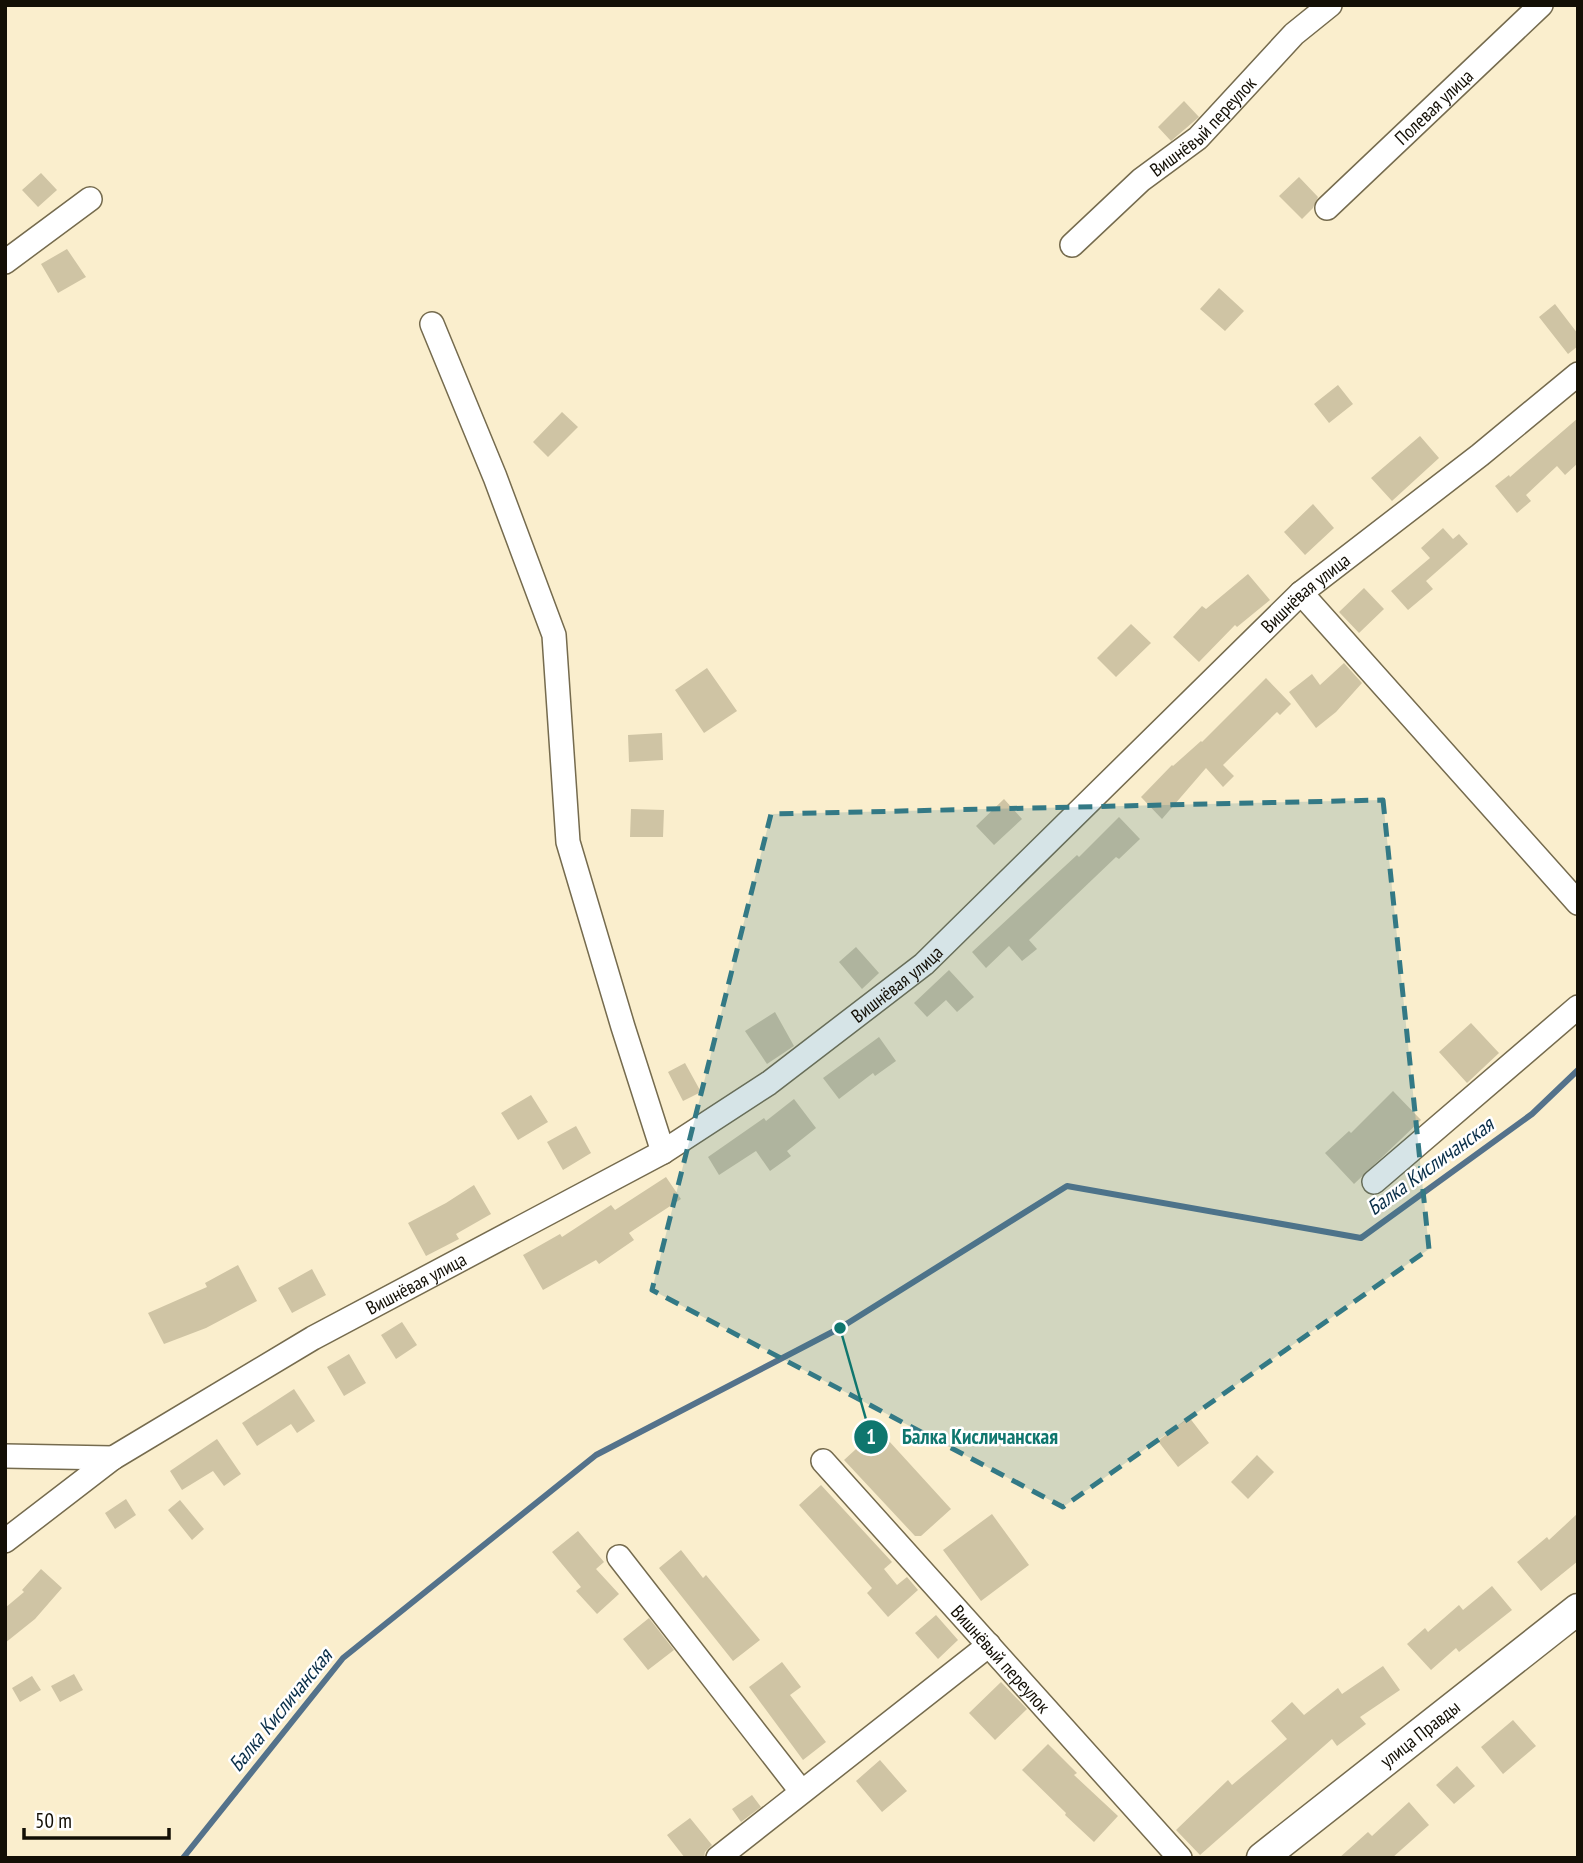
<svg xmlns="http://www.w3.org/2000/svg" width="1583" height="1863" font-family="'PT Sans Narrow',sans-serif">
<rect width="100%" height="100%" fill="#faeecd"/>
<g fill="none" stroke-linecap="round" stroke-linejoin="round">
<path stroke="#54728b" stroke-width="6" d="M 183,1858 L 343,1658 L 596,1455 L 840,1328 L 1067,1186 L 1361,1238 L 1532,1114 L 1578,1070"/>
</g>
<path fill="#cfc4a4" d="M 1184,101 L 1199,117 L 1171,141 L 1158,127 Z
M 41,173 L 57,190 L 38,207 L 22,190 Z
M 1299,177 L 1318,197 L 1313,208 L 1302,219 L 1279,196 Z
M 67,249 L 86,277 L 58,293 L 41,264 Z
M 1219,288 L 1244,311 L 1225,331 L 1200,309 Z
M 1555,304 L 1578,334 L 1578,346 L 1568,354 L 1539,317 Z
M 1338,385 L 1353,404 L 1329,423 L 1314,404 Z
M 562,412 L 578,427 L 548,457 L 533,442 Z
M 1578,418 L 1578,463 L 1565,475 L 1557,466 L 1526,495 L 1531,501 L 1517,513 L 1495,486 L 1509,475 L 1510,477 Z
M 1420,436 L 1439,458 L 1392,501 L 1371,478 Z
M 1313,504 L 1334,528 L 1305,555 L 1284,532 Z
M 1443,528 L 1453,539 L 1459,534 L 1468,544 L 1426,581 L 1433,589 L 1408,610 L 1391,591 L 1430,558 L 1421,548 Z
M 1248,574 L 1270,600 L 1237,627 L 1235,625 L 1199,662 L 1173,637 L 1202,606 L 1206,609 Z
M 1364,588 L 1384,609 L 1359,633 L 1339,612 Z
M 1131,624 L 1151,643 L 1116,677 L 1097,658 Z
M 1344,663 L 1362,683 L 1336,712 L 1316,728 L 1289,692 L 1312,674 L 1320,685 Z
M 707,668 L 737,711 L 704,733 L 675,690 Z
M 1266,678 L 1291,704 L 1280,715 L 1277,712 L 1223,765 L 1234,776 L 1223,787 L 1206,768 L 1162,819 L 1141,797 L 1172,765 L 1173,766 L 1201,741 L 1202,742 Z
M 662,733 L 663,760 L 629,762 L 628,735 Z
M 1004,799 L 1022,819 L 994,845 L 976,826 Z
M 631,809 L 664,810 L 663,837 L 630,837 Z
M 1119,817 L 1140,839 L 1119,859 L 1116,857 L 1029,940 L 1037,949 L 1022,961 L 1009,946 L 986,968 L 972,952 L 1077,855 L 1079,857 Z
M 856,947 L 879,973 L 862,989 L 839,962 Z
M 949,970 L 974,997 L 957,1012 L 946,1000 L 927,1017 L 914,1003 Z
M 775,1012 L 794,1046 L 767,1064 L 745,1031 Z
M 1471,1023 L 1499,1053 L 1467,1083 L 1439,1052 Z
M 879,1037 L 896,1061 L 875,1076 L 873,1073 L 839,1099 L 823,1078 Z
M 685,1063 L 701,1092 L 683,1101 L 668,1072 Z
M 1393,1091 L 1421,1120 L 1354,1184 L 1325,1153 L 1349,1131 L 1351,1133 Z
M 531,1095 L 548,1122 L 518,1140 L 501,1113 Z
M 794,1099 L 816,1128 L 787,1151 L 791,1156 L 770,1171 L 756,1151 L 719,1175 L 708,1157 L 764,1118 L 766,1121 Z
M 576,1126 L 591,1153 L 563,1170 L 547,1142 Z
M 666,1177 L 681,1199 L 629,1233 L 634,1240 L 599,1264 L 596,1260 L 543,1290 L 523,1255 L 560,1234 L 562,1237 L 611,1205 L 615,1210 Z
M 474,1185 L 491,1214 L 456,1234 L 459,1239 L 426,1256 L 408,1223 L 446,1203 Z
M 238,1265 L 257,1301 L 206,1328 L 164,1344 L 148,1313 L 207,1287 L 205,1283 Z
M 312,1269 L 326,1295 L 292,1313 L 278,1288 Z
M 402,1322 L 417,1345 L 396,1359 L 381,1335 Z
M 349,1354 L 366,1383 L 344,1396 L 327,1367 Z
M 294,1389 L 315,1421 L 297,1433 L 291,1424 L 257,1446 L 242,1423 Z
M 1189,1417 L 1209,1443 L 1178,1467 L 1158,1441 Z
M 878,1429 L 951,1509 L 921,1536 L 915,1536 L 844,1460 Z
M 217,1439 L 241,1474 L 224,1486 L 213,1471 L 182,1490 L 170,1471 Z
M 1257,1455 L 1274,1472 L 1248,1499 L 1231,1482 Z
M 821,1485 L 892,1562 L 884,1569 L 897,1585 L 907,1577 L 918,1590 L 888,1617 L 867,1593 L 872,1588 L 799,1505 Z
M 126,1499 L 136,1515 L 115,1529 L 105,1513 Z
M 180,1500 L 204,1529 L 192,1540 L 168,1510 Z
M 1578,1513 L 1578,1561 L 1541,1591 L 1517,1562 L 1547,1537 L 1549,1540 Z
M 992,1514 L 1029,1565 L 981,1601 L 943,1550 Z
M 578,1531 L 604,1562 L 596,1569 L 619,1594 L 597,1614 L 576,1591 L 581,1587 L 552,1552 Z
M 681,1550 L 703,1578 L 706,1575 L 760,1640 L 733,1661 L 659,1568 Z
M 41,1569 L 62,1588 L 35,1619 L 5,1643 L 5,1608 L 24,1592 L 22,1590 Z
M 1492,1586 L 1512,1610 L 1459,1652 L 1456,1648 L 1431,1670 L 1407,1644 L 1425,1628 L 1428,1632 L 1459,1605 L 1463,1610 Z
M 936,1615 L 958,1640 L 938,1659 L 915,1633 Z
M 649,1618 L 674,1650 L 648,1670 L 623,1639 Z
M 782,1662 L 801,1687 L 790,1695 L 826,1742 L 803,1760 L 749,1687 Z
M 1383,1666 L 1400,1690 L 1360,1717 L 1366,1724 L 1337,1746 L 1332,1739 L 1200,1855 L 1176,1830 L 1228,1780 L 1232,1785 L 1287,1739 L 1271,1721 L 1292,1702 L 1304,1715 L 1338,1688 L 1342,1694 Z
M 74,1674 L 83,1690 L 60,1702 L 51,1686 Z
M 32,1676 L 41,1690 L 20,1702 L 12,1688 Z
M 1001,1682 L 1027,1709 L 995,1740 L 969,1713 Z
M 1513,1720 L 1536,1746 L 1503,1774 L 1481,1747 Z
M 1048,1744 L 1077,1773 L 1074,1775 L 1118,1816 L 1094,1842 L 1065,1815 L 1066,1813 L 1022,1770 Z
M 880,1760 L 907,1791 L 882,1812 L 856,1781 Z
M 1457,1766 L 1475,1786 L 1454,1804 L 1436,1785 Z
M 752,1795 L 761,1807 L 741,1822 L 732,1809 Z
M 1409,1802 L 1429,1825 L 1392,1858 L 1339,1858 L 1368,1832 L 1372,1836 Z
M 690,1818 L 712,1845 L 705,1852 L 704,1858 L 685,1858 L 667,1835 Z"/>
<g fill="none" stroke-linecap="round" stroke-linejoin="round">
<defs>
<g id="minor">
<path id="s1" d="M 1327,208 L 1541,5"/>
<path id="s2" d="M 1072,245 L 1141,180 L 1198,138 L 1294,34 L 1330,5"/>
<path d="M 5,262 L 90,199"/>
<path d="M 432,324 L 495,477 L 554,635 L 568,842 L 623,1027 L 663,1152"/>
<path d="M 1301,593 L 1578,903"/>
<path d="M 1374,1182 L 1578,1007"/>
<path d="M 5,1456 L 113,1458"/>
<path id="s3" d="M 823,1461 L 1180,1858"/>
<path id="s4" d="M 5,1541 L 113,1458 L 313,1338 L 663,1152 L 769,1083 L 924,964 L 1301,593 L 1480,455 L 1578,374"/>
<path d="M 619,1557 L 801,1791"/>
<path d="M 718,1858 L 989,1645"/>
</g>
<g id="tertiary">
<path id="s5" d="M 1262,1858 L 1578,1609"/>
</g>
</defs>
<use href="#minor" stroke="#756b4e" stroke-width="26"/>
<use href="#tertiary" stroke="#756b4e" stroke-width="33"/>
<use href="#minor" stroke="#fff" stroke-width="23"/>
<use href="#tertiary" stroke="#fff" stroke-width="30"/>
</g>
<path fill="#337985" fill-opacity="0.2" stroke="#337985" stroke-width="5" stroke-dasharray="14 9" stroke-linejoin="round" d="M 1383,800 L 1429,1249 L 1063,1507 L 652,1290 L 771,814 Z"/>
<g text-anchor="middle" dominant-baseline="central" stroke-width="5" stroke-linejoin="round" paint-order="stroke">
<g font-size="19" fill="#130f05" stroke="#fff">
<text stroke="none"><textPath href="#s1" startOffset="147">Полевая улица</textPath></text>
<text stroke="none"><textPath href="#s2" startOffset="177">Вишнёвый переулок</textPath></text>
<text stroke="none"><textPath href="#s4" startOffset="1620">Вишнёвая улица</textPath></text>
<text stroke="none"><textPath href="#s4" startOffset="1054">Вишнёвая улица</textPath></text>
<text stroke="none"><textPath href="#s4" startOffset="486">Вишнёвая улица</textPath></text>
<text stroke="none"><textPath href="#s3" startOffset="266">Вишнёвый переулок</textPath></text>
<text stroke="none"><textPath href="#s5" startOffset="201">улица Правды</textPath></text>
</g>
<g font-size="21" font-style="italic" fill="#092e48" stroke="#fff">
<text transform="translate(1430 1166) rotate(-36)">Балка Кисличанская</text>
<text transform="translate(280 1710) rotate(-51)">Балка Кисличанская</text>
</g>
</g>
<path fill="none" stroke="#0f766e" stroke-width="2.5" d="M840 1328L871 1437"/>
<g fill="#0f766e" stroke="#fff" stroke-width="2.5">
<circle cx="840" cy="1328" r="7"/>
<circle cx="871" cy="1437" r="18"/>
</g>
<g font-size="21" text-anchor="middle" font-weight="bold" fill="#fff">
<text x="871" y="1444">1</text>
</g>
<g font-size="21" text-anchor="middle" font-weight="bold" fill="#0f766e" stroke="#fff" stroke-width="5" stroke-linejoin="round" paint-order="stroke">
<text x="980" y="1444">Балка Кисличанская</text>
</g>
<rect width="1583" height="1863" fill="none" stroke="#130f05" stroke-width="14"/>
<path d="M24 1828v10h145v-10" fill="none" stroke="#130f05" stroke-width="3.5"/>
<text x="35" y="1828" font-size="21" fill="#130f05" stroke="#ffffff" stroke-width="5" paint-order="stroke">50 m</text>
</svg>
